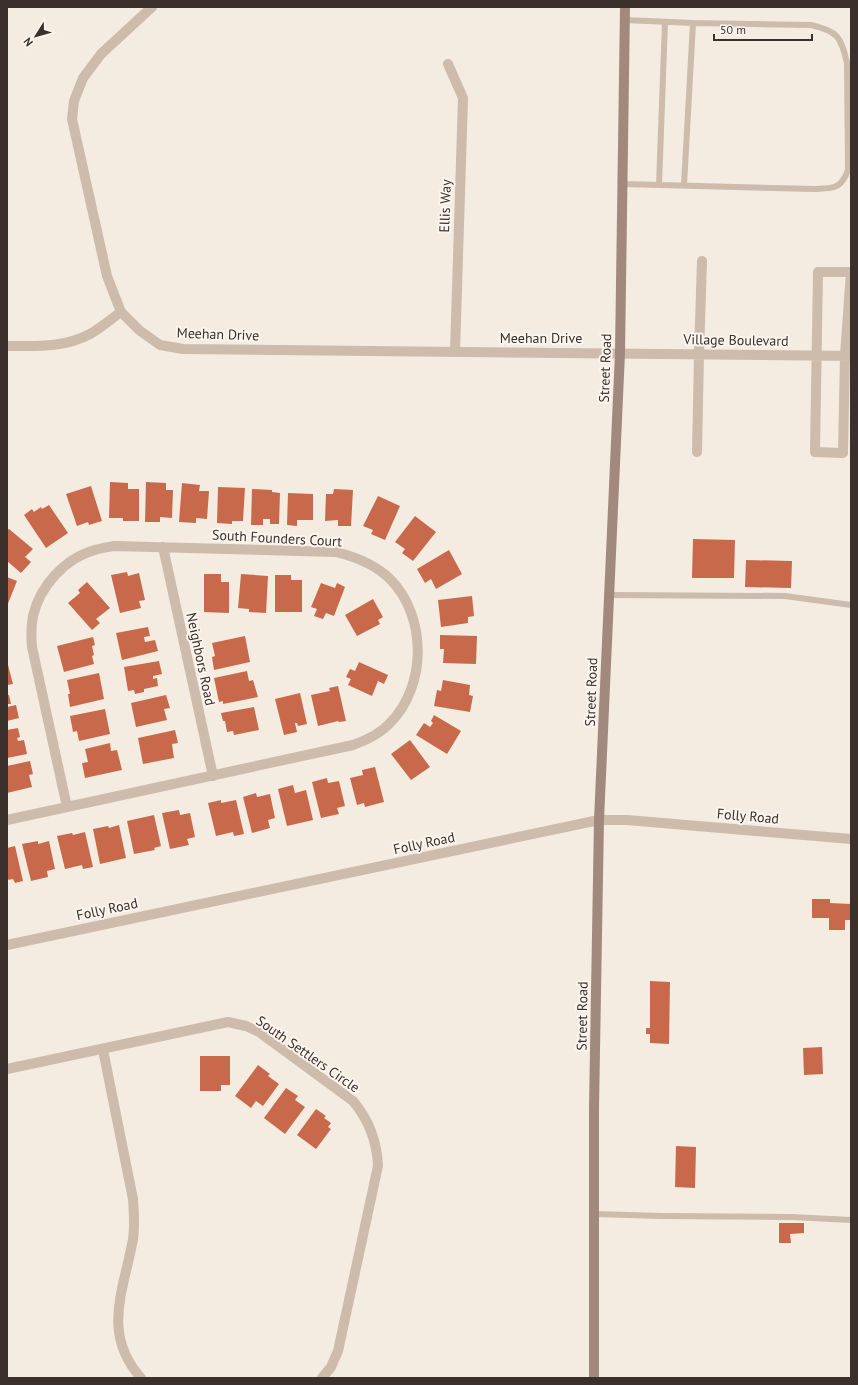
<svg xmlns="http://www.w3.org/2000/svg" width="858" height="1385" font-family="'PT Sans',sans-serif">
<rect width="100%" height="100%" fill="#f4ebe1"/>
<path fill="#c8694b" d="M 110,482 L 128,483 L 128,489 L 139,489 L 139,521 L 123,521 L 123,518 L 109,518 Z
M 146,482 L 166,483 L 166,490 L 173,490 L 172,518 L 160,517 L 160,522 L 145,522 Z
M 182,483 L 200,485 L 199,491 L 209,491 L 207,519 L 196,518 L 196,523 L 179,522 Z
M 91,486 L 102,521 L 89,525 L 88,522 L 77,526 L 66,494 Z
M 218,487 L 245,488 L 243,521 L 232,521 L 232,524 L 217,523 Z
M 252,489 L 272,490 L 272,492 L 280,493 L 279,524 L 270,524 L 270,519 L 263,519 L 263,525 L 251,525 Z
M 334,489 L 353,490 L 351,526 L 338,526 L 338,520 L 325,521 L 326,494 L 333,494 Z
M 288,493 L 313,494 L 313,520 L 297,520 L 297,526 L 287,525 Z
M 378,496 L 400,506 L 385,540 L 371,534 L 373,530 L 363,526 Z
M 49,505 L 68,533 L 46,548 L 24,515 L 32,509 L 34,512 L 41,507 L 42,509 Z
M 415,516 L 436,532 L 413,561 L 402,553 L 405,549 L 395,542 Z
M 9,529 L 33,549 L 25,557 L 31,562 L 21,573 L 7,561 L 7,530 Z
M 693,539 L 735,540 L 734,578 L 692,578 Z
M 449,550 L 462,574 L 436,589 L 431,579 L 425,583 L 417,569 Z
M 746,560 L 792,561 L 791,588 L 745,587 Z
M 127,572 L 128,576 L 139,573 L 145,600 L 139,601 L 141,608 L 120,613 L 111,575 Z
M 204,574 L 221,574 L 221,582 L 229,582 L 229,613 L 204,612 Z
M 241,574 L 268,576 L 266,613 L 249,612 L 249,609 L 238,608 Z
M 275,575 L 291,575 L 291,580 L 302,580 L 302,612 L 275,612 Z
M 7,577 L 17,581 L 7,606 Z
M 87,582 L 110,608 L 96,619 L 100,623 L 92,630 L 68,603 L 80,593 L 78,590 Z
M 321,583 L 335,588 L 337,583 L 345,587 L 334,616 L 326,613 L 323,619 L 314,616 L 317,609 L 311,607 Z
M 472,596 L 474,616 L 468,617 L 468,623 L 441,627 L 438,600 Z
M 373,599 L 383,617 L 378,620 L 380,624 L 357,636 L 345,615 Z
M 148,627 L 150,636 L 144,637 L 145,642 L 155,640 L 158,651 L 122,660 L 116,633 Z
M 440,635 L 477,636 L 476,664 L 443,663 L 444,649 L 440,649 Z
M 245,636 L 250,662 L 214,670 L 212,657 L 215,656 L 212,643 Z
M 93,637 L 95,645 L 92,646 L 94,655 L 92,656 L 94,664 L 64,672 L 57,646 Z
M 159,661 L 162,674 L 153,676 L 153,679 L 157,678 L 158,686 L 144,689 L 144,692 L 135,694 L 134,690 L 128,691 L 124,667 Z
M 359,662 L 388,675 L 384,684 L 378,681 L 372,696 L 348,685 L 351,679 L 346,677 L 350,669 L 355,671 Z
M 7,665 L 8,665 L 13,684 L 7,685 Z
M 247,671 L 249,681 L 253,680 L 258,697 L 223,704 L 223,701 L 219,702 L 214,678 Z
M 99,673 L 104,699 L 70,707 L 68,694 L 70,694 L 67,680 Z
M 443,680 L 470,685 L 469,695 L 473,696 L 470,712 L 434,706 L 437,690 L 441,691 Z
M 338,686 L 346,721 L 339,722 L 338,721 L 318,726 L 311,695 L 330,691 L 329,688 Z
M 300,693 L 307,724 L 298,726 L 297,723 L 295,723 L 297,732 L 284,735 L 275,699 Z
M 7,695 L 9,695 L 11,704 L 7,704 Z
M 166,695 L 170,708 L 164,709 L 167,720 L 136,727 L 131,703 Z
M 16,705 L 19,718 L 7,721 L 7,707 Z
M 254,707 L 259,730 L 234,735 L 233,731 L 227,732 L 225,721 L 223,721 L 221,713 Z
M 105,709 L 110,734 L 79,741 L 77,731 L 73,732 L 70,716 Z
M 434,715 L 461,731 L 447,754 L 416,735 L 424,723 L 430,727 L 433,723 L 431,721 Z
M 18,728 L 20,737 L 17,738 L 18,741 L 24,740 L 27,754 L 7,758 L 7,730 Z
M 175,730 L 178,743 L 172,744 L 174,758 L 143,764 L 138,738 Z
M 410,740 L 430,767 L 411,780 L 391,754 Z
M 110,743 L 111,751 L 117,750 L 122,770 L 85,778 L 82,763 L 88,762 L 85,749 Z
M 30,761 L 33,774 L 29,775 L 32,787 L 7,793 L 7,766 Z
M 375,767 L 384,802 L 365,807 L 364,803 L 357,805 L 350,778 L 363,775 L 362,770 Z
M 327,778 L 328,783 L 339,781 L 345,806 L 337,808 L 339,814 L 321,818 L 312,782 Z
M 293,785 L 295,793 L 306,790 L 313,820 L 287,826 L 278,789 Z
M 256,793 L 257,797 L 270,794 L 275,818 L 268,820 L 270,828 L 252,833 L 243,797 Z
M 221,800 L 221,803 L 236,800 L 244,834 L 234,836 L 233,832 L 216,836 L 208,803 Z
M 179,810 L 180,815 L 190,813 L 195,837 L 187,839 L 189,845 L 170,849 L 162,813 Z
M 154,815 L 161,846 L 154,848 L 155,850 L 134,854 L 127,821 Z
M 119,825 L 126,858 L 100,864 L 93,829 L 108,826 L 109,828 Z
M 85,832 L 93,867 L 83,869 L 82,865 L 65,869 L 57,836 L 72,833 L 73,835 Z
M 38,841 L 38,844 L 49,841 L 55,869 L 47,871 L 48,877 L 31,881 L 22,844 Z
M 15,846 L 23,881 L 15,883 L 13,879 L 7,880 L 7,848 Z
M 812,899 L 830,899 L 830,903 L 851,904 L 851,920 L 845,920 L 845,930 L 829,930 L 829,918 L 812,918 Z
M 650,981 L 670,982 L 669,1044 L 650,1043 L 650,1034 L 646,1034 L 646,1028 L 650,1028 Z
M 822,1047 L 823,1074 L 804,1075 L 803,1048 Z
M 200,1056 L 230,1056 L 230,1085 L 221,1085 L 221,1091 L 200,1091 Z
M 258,1065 L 270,1074 L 268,1076 L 279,1084 L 263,1106 L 256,1101 L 251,1108 L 235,1096 Z
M 286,1088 L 298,1096 L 295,1100 L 305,1107 L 285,1134 L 264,1118 Z
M 316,1109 L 326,1116 L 324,1118 L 331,1123 L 328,1127 L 331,1129 L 316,1149 L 297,1135 Z
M 676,1146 L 696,1147 L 695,1188 L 675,1187 Z
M 779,1223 L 804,1223 L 804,1233 L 790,1234 L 791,1243 L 779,1243 Z"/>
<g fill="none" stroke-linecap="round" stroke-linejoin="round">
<path stroke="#cdbbac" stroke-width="6" d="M 625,20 L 693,23 L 684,185
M 622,184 L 814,189 C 832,188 841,190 848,170 L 847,63 C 841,37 838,31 811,25 L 693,23
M 659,185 L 665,22
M 609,595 L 785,596 L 851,605
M 594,1214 L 662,1216 L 791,1217 L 851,1220"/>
<path stroke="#cdbbac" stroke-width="10" d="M 152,7 L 101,54 L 83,78 L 74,101 L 72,119 L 107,276 L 121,312 L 139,330 L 160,345 L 183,349 L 851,356
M 448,64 L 463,98 L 455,352
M 818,272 L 851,272 L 845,355 L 843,453 L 815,452 Z
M 7,346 C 36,346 64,348 90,334 C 101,328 111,319 121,312
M 697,452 L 699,354 L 702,261
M 163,547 L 213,776
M 7,820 L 353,745 C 367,740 380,734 390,723 C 427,686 427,616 390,579 C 375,564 356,557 336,552 L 114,546 C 108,547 101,548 95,550 C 65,558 40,586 33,616 C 31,626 31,636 32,647 L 67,807
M 103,1050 L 133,1199 C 134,1213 135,1226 133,1239 C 124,1290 101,1333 141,1378
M 7,1069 L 228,1022 L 246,1026 L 259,1032 L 353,1101 C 369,1120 377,1141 378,1166 L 338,1351 L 331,1367 L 322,1378"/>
<path stroke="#cdbbac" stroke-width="10" d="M 7,945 L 599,820 L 627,820 L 851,839"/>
<path stroke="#a18a7d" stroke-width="10" d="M 594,1378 L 594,1108 L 599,820 L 620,353 L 625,7"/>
</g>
<g text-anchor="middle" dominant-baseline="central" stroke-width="4" stroke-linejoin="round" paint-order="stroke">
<g font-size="14" fill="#3b302b" stroke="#fbf5ee">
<text transform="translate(445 206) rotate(-88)">Ellis Way</text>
<text transform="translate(218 334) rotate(2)">Meehan Drive</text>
<text x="541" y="338">Meehan Drive</text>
<text transform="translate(736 340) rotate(1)">Village Boulevard</text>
<text transform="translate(605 368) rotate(-88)">Street Road</text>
<text transform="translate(277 538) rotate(3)">South Founders Court</text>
<text transform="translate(201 659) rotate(78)">Neighbors Road</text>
<text transform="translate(591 692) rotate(-88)">Street Road</text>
<text transform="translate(748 816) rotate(5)">Folly Road</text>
<text transform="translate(424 843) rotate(-12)">Folly Road</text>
<text transform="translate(107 909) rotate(-12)">Folly Road</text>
<text transform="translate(582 1016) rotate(-89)">Street Road</text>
<text transform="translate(308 1054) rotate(35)">South Settlers Circle</text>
</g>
</g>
<rect width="858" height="1385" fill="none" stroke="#3b302b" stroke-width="16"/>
<g transform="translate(36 36) rotate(233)" stroke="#fbf5ee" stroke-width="3" paint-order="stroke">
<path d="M0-3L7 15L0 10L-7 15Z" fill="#3b302b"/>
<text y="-6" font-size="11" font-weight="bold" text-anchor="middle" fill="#3b302b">N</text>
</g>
<path d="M714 34v6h98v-6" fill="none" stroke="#3b302b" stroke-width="2"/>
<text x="720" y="34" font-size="12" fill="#3b302b" stroke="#fbf5ee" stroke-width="3" paint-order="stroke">50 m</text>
</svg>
